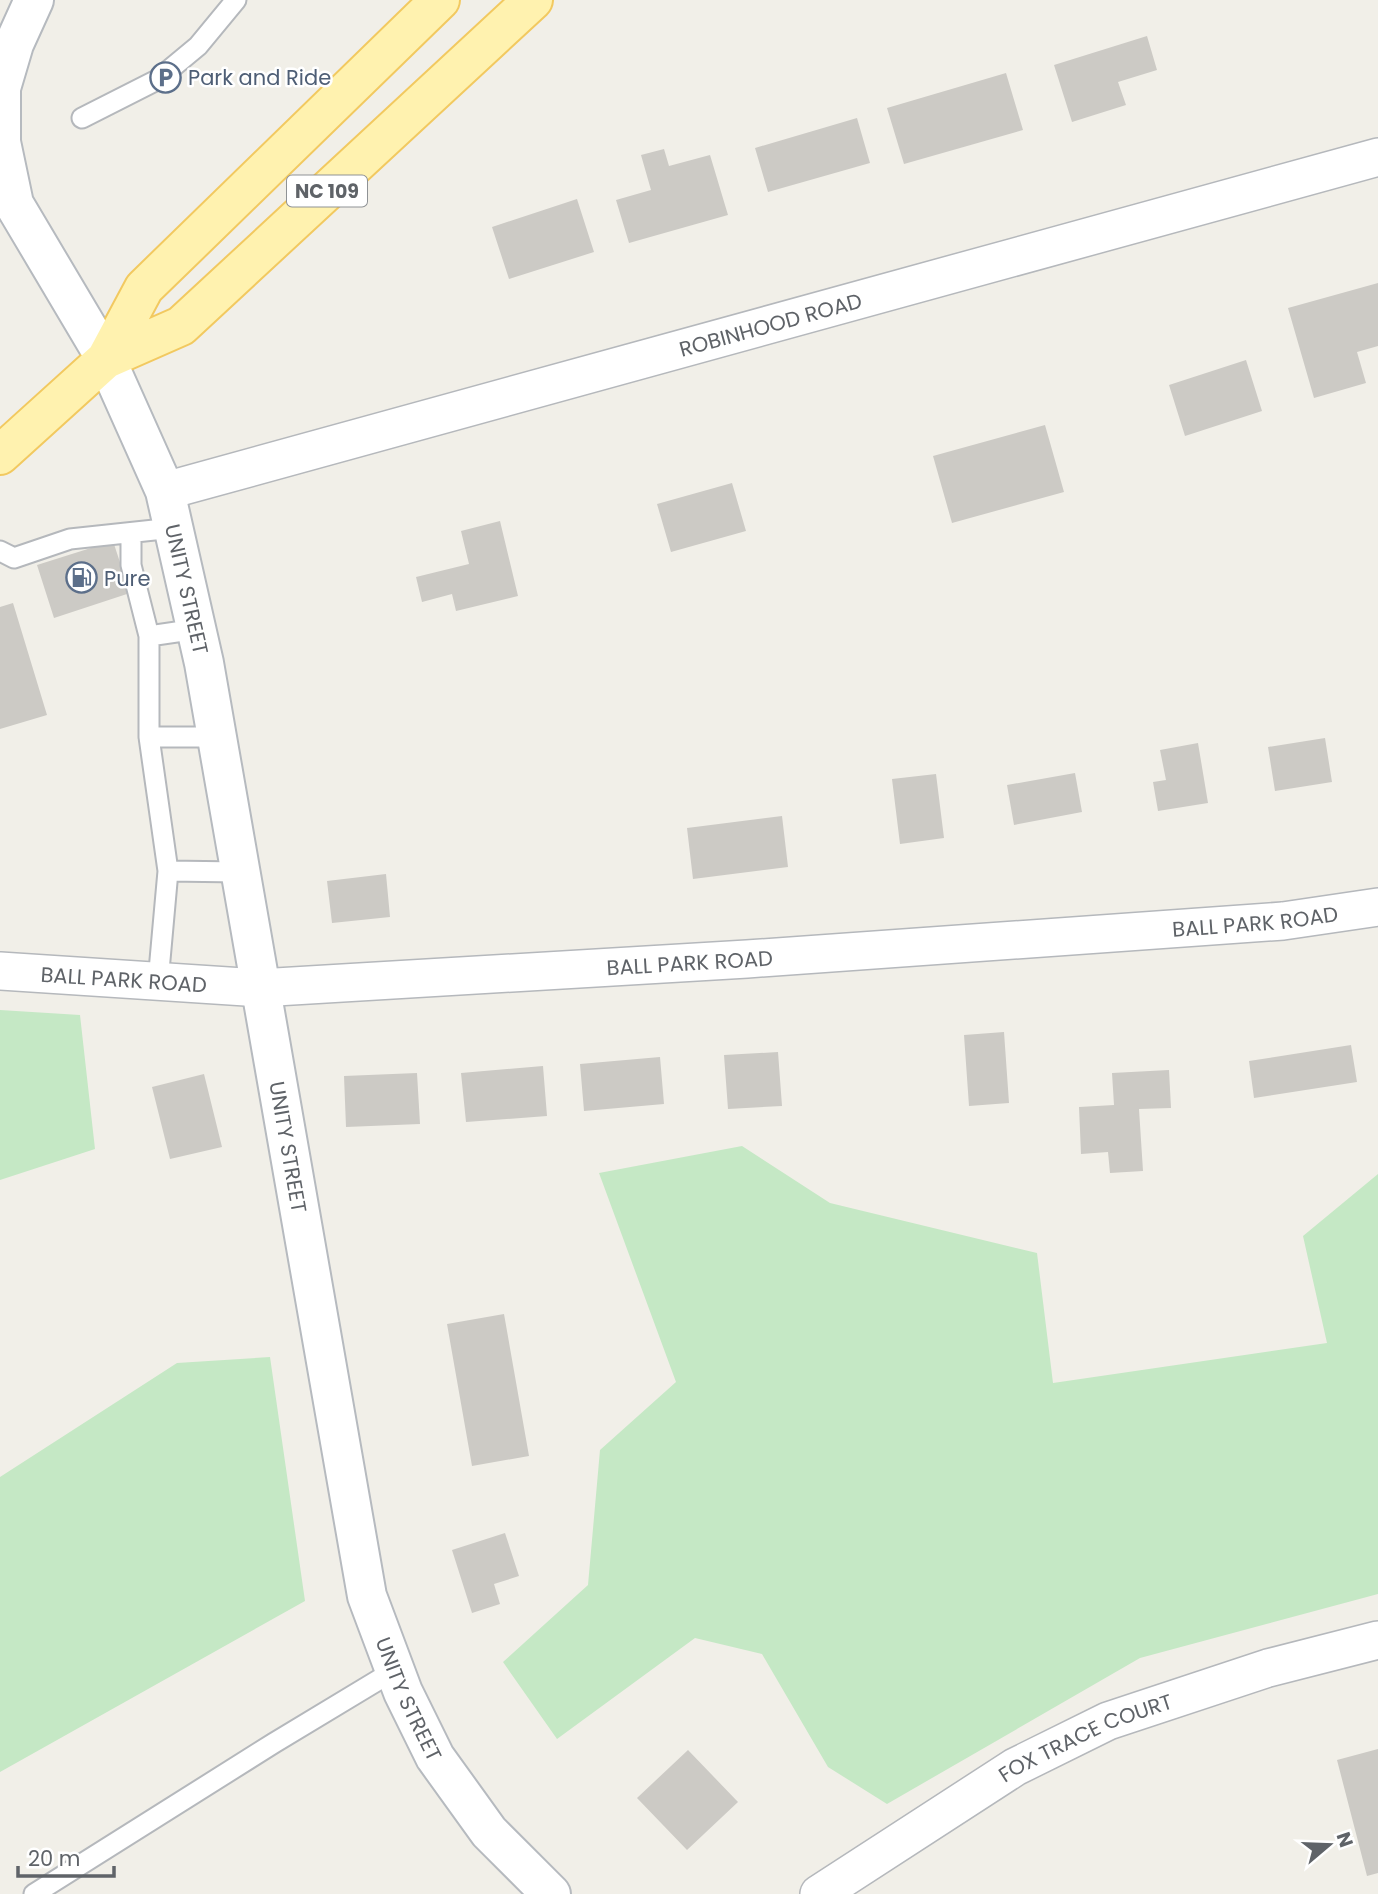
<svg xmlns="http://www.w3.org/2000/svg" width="1378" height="1894" font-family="Poppins,sans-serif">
<rect width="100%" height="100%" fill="#f1efe8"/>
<path fill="#c5e8c5" d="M 0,1010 L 80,1015 L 95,1149 L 0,1180 Z
M 742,1146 L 830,1203 L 1037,1253 L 1053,1383 L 1327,1343 L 1303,1236 L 1378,1174 L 1378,1594 L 1140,1658 L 887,1804 L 828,1767 L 762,1654 L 695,1638 L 557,1739 L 503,1662 L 588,1585 L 600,1450 L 676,1382 L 599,1173 Z
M 270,1357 L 305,1601 L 0,1772 L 0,1477 L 177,1363 Z"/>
<path fill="#cccac5" d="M 1147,36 L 1157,70 L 1118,82 L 1126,105 L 1072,122 L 1054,65 Z
M 1006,73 L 1023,130 L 904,164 L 887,108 Z
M 857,118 L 870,163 L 768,192 L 755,148 Z
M 664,149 L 669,166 L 710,155 L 728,215 L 629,243 L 616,200 L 651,190 L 641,155 Z
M 577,199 L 594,252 L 509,279 L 492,227 Z
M 1378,283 L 1378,346 L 1357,352 L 1366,383 L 1314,398 L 1288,308 Z
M 1246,360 L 1262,411 L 1185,436 L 1169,385 Z
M 1045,425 L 1064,492 L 952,523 L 933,456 Z
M 732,483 L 746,531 L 671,552 L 657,504 Z
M 500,521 L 518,596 L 456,611 L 452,594 L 422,602 L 416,577 L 469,564 L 461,531 Z
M 113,541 L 130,593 L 54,618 L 37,565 Z
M 13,603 L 47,715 L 0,729 L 0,607 Z
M 1325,738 L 1332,782 L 1275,791 L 1268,747 Z
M 1198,743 L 1208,803 L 1158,811 L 1153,782 L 1166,780 L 1160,750 Z
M 1075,773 L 1082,812 L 1014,825 L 1007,785 Z
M 936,774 L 944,838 L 900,844 L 892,779 Z
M 782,816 L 788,867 L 693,879 L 687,828 Z
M 386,874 L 390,917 L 332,923 L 327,881 Z
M 1004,1032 L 1009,1103 L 969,1106 L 964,1035 Z
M 1351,1045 L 1357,1082 L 1254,1098 L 1249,1061 Z
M 778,1052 L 782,1106 L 728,1109 L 724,1055 Z
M 660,1057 L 664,1104 L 584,1111 L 580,1064 Z
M 543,1066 L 547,1116 L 466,1122 L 461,1073 Z
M 1169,1070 L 1171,1108 L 1139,1109 L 1143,1171 L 1110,1173 L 1108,1152 L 1081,1154 L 1079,1107 L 1114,1105 L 1112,1073 Z
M 417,1073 L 420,1124 L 346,1127 L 344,1076 Z
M 204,1074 L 222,1147 L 170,1159 L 152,1087 Z
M 504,1314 L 529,1456 L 472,1466 L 447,1324 Z
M 505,1533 L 519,1576 L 494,1584 L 500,1604 L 472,1613 L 452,1550 Z
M 1378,1749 L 1378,1873 L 1367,1876 L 1337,1760 Z
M 688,1750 L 738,1802 L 687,1850 L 637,1798 Z"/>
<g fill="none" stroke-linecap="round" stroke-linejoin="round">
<defs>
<path id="lane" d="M 82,118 L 157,80 L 198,46 L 236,0
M 131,533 L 131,565 L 149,636 L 149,737 L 168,871 L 158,982
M 0,551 L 14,558 L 70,539 L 173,528
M 149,636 L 197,629
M 149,737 L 217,737
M 168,871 L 240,872
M 34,1894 L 274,1743 L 395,1670"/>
<g id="street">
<path id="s1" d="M 165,491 L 1378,157"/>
<path id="s2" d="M 0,971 L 259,988 L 747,959 L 1283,921 L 1378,907"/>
<path id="s3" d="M 819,1894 L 1015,1767 L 1108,1721 L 1268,1668 L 1378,1640"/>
</g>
<g id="secondary">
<path id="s4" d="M 34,0 L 14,44 L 1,88 L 1,142 L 14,204 L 106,359 L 165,491 L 204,663 L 367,1596 L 403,1692 L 435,1757 L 489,1832 L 551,1894"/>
</g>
<path id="primary" d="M 106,359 L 144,288 L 440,0
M 0,455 L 106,359 L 181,326 L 533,0"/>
</defs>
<use href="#lane" stroke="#b5b8bc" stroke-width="23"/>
<use href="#street" stroke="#b5b8bc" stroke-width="40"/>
<use href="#secondary" stroke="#b6babf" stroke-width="42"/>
<use href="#primary" stroke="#f2c960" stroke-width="42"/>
<use href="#lane" stroke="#fff" stroke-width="19"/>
<use href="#street" stroke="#fff" stroke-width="37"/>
<use href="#secondary" stroke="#fff" stroke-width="38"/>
<use href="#primary" stroke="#fff2af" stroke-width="38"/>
</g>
<defs>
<symbol id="parking-ring" viewBox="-11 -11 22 22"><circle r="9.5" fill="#fff" stroke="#5c6f8a" stroke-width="1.5"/><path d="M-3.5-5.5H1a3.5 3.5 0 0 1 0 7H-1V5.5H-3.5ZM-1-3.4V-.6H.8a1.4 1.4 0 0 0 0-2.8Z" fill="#5c6f8a"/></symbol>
<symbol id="fuel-ring" viewBox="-11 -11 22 22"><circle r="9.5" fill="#fff" stroke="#5c6f8a" stroke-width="1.5"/><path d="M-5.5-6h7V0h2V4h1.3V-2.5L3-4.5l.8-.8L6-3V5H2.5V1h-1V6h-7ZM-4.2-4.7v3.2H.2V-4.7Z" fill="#5c6f8a"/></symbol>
</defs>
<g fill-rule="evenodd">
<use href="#parking-ring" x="148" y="60" width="35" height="35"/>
<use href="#fuel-ring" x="64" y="560" width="35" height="35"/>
</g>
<g text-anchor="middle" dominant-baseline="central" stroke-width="5" stroke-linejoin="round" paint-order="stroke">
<rect fill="#fff" stroke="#8f9295" stroke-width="2" x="287" y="175.5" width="80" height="31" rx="5"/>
<g font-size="19" font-weight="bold" fill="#5f6368">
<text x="327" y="191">NC 109</text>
</g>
<g font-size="21" fill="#4e5e75" stroke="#fff" text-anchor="start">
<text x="188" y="77">Park and Ride</text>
<text x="104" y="578">Pure</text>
</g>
<g font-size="21" fill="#5f6368" stroke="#fff">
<text stroke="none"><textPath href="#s1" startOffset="628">ROBINHOOD ROAD</textPath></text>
<text stroke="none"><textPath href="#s4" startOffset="637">UNITY STREET</textPath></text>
<text stroke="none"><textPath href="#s2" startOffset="1258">BALL PARK ROAD</textPath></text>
<text stroke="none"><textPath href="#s2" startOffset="691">BALL PARK ROAD</textPath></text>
<text stroke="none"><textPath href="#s2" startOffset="124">BALL PARK ROAD</textPath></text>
<text stroke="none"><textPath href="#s4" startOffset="1204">UNITY STREET</textPath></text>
<text stroke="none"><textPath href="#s4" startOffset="1771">UNITY STREET</textPath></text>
<text stroke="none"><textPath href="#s3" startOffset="310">FOX TRACE COURT</textPath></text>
</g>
</g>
<g transform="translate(1329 1845) rotate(71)" stroke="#ffffff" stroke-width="5" paint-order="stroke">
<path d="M0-5L12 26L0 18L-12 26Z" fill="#5f6368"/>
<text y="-10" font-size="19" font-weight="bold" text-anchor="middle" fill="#5f6368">N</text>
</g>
<path d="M18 1866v10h96v-10" fill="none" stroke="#5f6368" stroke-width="3.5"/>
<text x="28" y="1866" font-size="21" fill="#5f6368" stroke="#ffffff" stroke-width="5" paint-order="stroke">20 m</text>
</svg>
